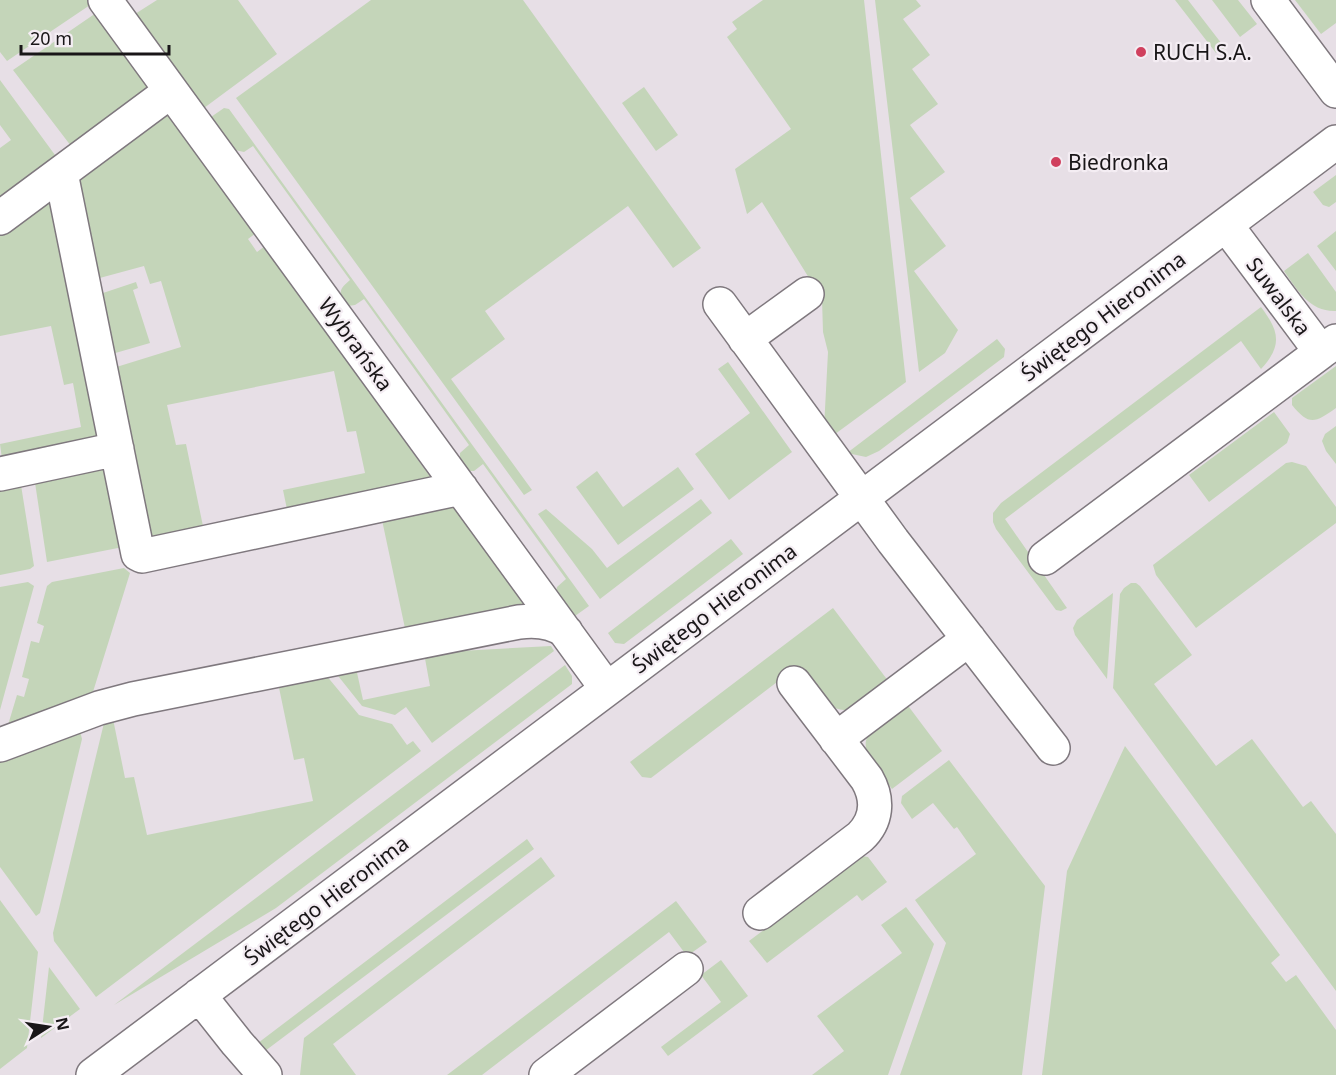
<svg xmlns="http://www.w3.org/2000/svg" width="1336" height="1075" font-family="'Noto Sans',sans-serif">
<rect width="100%" height="100%" fill="#e7dfe6"/>
<path fill="#c4d5b9" d="M 0,0 L 87,0 L 90,5 L 7,61 L 0,52 Z
M 157,0 L 238,0 L 277,54 L 204,108 L 135,14 Z
M 371,0 L 523,0 L 701,248 L 673,268 L 628,206 L 485,311 L 505,339 L 451,379 L 532,490 L 524,495 L 236,98 Z
M 763,0 L 864,0 L 906,382 L 831,437 L 824,428 L 828,352 L 823,332 L 822,299 L 762,202 L 747,214 L 735,169 L 791,129 L 727,37 L 737,29 L 732,22 Z
M 875,0 L 916,0 L 921,6 L 903,19 L 930,55 L 912,69 L 938,104 L 910,125 L 945,172 L 910,198 L 946,246 L 914,271 L 958,330 L 945,353 L 919,372 Z
M 1175,0 L 1188,0 L 1225,48 L 1216,53 Z
M 1212,0 L 1238,0 L 1257,24 L 1240,37 Z
M 1295,0 L 1336,0 L 1336,23 L 1321,34 Z
M 96,13 L 148,85 L 148,88 L 71,146 L 13,70 Z
M 0,80 L 55,155 L 56,159 L 0,204 L 0,148 L 11,140 L 0,125 Z
M 644,87 L 678,135 L 656,151 L 622,103 Z
M 224,108 L 229,109 L 589,606 L 575,616 L 570,615 L 556,592 L 557,587 L 566,579 L 483,464 L 474,471 L 468,471 L 460,462 L 460,453 L 469,445 L 364,299 L 355,305 L 348,306 C 338,294 338,290 350,280 L 253,146 L 244,152 L 235,150 L 211,117 Z
M 166,114 L 169,115 L 256,233 L 248,239 L 257,252 L 265,246 L 431,478 L 288,514 L 283,490 L 365,473 L 356,431 L 347,432 L 334,371 L 167,405 L 176,445 L 186,444 L 204,531 L 145,543 L 110,369 L 181,347 L 161,281 L 150,284 L 144,266 L 96,279 L 73,184 Z
M 1336,175 L 1336,202 L 1329,207 L 1323,205 L 1313,192 Z
M 51,196 L 102,439 L 2,459 L 0,444 L 81,427 L 73,383 L 64,385 L 51,326 L 0,336 L 0,232 Z
M 1336,231 L 1336,271 L 1317,246 Z
M 1308,253 L 1336,292 L 1336,311 C 1310,312 1297,290 1284,271 Z
M 136,282 L 138,288 L 133,290 L 150,343 L 105,356 L 100,294 Z
M 1261,307 C 1279,331 1283,345 1261,369 L 1241,341 L 1005,519 L 1067,608 L 1061,611 L 1056,610 L 996,529 L 993,522 L 993,513 L 1001,503 Z
M 997,339 L 1005,349 L 1004,357 L 879,451 L 866,457 L 847,453 Z
M 728,362 L 792,452 L 729,500 L 695,454 L 750,413 L 718,369 Z
M 1336,366 L 1336,408 C 1315,423 1309,426 1292,405 L 1292,398 Z
M 1274,412 L 1290,434 L 1287,443 L 1209,502 L 1189,475 Z
M 1336,426 L 1336,464 L 1326,451 L 1322,441 L 1325,434 Z
M 1292,462 L 1306,466 L 1336,507 L 1336,523 L 1196,628 L 1156,575 L 1153,565 L 1286,463 Z
M 105,463 L 128,546 L 47,562 L 34,476 Z
M 678,467 L 694,489 L 618,545 L 576,487 L 597,471 L 623,507 Z
M 20,479 L 34,566 L 30,569 L 0,575 L 0,483 Z
M 701,499 L 712,513 L 600,599 L 538,514 L 546,509 L 592,549 L 607,568 Z
M 453,506 L 526,606 L 406,633 L 382,520 Z
M 731,539 L 743,554 L 624,644 L 615,643 L 608,633 Z
M 124,568 L 130,573 L 92,695 L 8,725 L 17,695 L 24,697 L 29,679 L 22,677 L 31,641 L 39,643 L 44,626 L 37,623 L 47,586 L 52,582 Z
M 28,582 L 34,586 L 0,710 L 0,587 Z
M 1131,583 L 1136,583 L 1140,586 L 1192,655 L 1154,684 L 1216,766 L 1252,739 L 1303,807 L 1311,801 L 1336,834 L 1336,991 L 1113,688 L 1120,594 L 1124,588 Z
M 1113,593 L 1107,679 L 1075,635 L 1073,628 L 1077,620 Z
M 833,608 L 889,682 C 879,690 861,706 850,709 C 827,716 809,681 798,666 L 651,778 L 642,777 L 630,762 Z
M 551,646 L 554,651 L 432,743 L 406,707 L 395,715 L 362,706 L 331,667 L 356,668 L 363,700 L 430,686 L 424,653 Z
M 565,665 L 572,676 L 572,684 L 276,908 L 114,1005 Z
M 321,669 L 359,715 L 392,724 L 407,745 L 413,741 L 421,751 L 96,997 L 54,941 L 53,933 L 104,723 L 112,714 L 125,778 L 134,777 L 147,835 L 313,801 L 304,758 L 294,760 L 277,678 Z
M 906,703 L 942,751 L 892,789 C 853,737 857,742 906,703 Z
M 80,731 L 82,739 L 40,913 L 36,916 L 0,867 L 0,757 Z
M 1125,746 L 1280,955 L 1271,963 L 1286,982 L 1296,975 L 1336,1030 L 1336,1075 L 1042,1075 L 1067,871 Z
M 949,760 L 1045,886 L 1022,1075 L 900,1075 L 946,943 L 915,900 L 976,854 L 957,827 L 954,829 L 933,803 L 912,819 L 901,803 L 902,796 Z
M 527,839 L 534,849 L 265,1051 L 258,1043 Z
M 862,856 L 868,857 L 887,882 L 862,901 L 857,895 L 767,963 L 749,941 Z
M 541,857 L 555,876 L 333,1044 L 356,1075 L 300,1075 L 304,1038 Z
M 0,900 L 38,952 L 27,1048 L 0,1069 Z
M 676,901 L 707,942 L 687,956 L 669,932 L 482,1075 L 447,1075 Z
M 906,907 L 934,944 L 888,1075 L 812,1075 L 844,1051 L 817,1016 L 902,953 L 881,925 Z
M 721,960 L 748,996 L 668,1056 L 661,1047 L 721,1002 L 701,975 Z
M 49,967 L 80,1009 L 41,1038 Z"/>
<g fill="none" stroke-linecap="round" stroke-linejoin="round">
<defs>
<path id="minor" d="M 105,0 L 607,689
M 1268,0 L 1336,91
M 61,173 L 138,554 L 142,556 L 461,488
M 0,218 L 171,91
M 1226,225 L 1321,352 L 1336,341
M 720,304 L 893,541 L 1053,748
M 745,339 L 807,294
M 0,474 L 117,449
M 1045,558 L 1321,352
M 836,739 L 969,639
M 0,745 L 99,708 L 133,699 L 519,622 C 536,620 553,621 566,632
M 760,913 L 860,837 C 877,821 879,800 867,779 L 794,683
M 199,995 L 237,1043 L 265,1075
M 93,1075 L 1336,142
M 546,1075 L 686,969"/>
</defs>
<use href="#minor" stroke="#7f787e" stroke-width="36"/>
<use href="#minor" stroke="#fff" stroke-width="33"/>
</g>
<g fill="#d0405e" stroke="#f4edf3" stroke-width="2">
<circle cx="1141" cy="52" r="6"/>
<circle cx="1056" cy="162" r="6"/>
</g>
<g text-anchor="middle" dominant-baseline="central" stroke-width="4.5" stroke-linejoin="round" paint-order="stroke">
<g font-size="21" fill="#191618" stroke="#f4edf3" text-anchor="start">
<text x="1153" y="52">RUCH S.A.</text>
<text x="1068" y="162">Biedronka</text>
</g>
<g font-size="21" fill="#191618" stroke="#f4edf3">
<text transform="translate(1279 296) rotate(53)">Suwalska</text>
<text transform="translate(1103 316) rotate(-37)">Świętego Hieronima</text>
<text transform="translate(356 344) rotate(54)">Wybrańska</text>
<text transform="translate(714 608) rotate(-37)">Świętego Hieronima</text>
<text transform="translate(326 900) rotate(-37)">Świętego Hieronima</text>
</g>
</g>
<g transform="translate(48 1027) rotate(78)" stroke="#f4edf3" stroke-width="4.5" paint-order="stroke">
<path d="M0-4.5L10 22L0 15L-10 22Z" fill="#191618"/>
<text y="-9" font-size="16" font-weight="bold" text-anchor="middle" fill="#191618">N</text>
</g>
<path d="M21 45v9h148v-9" fill="none" stroke="#191618" stroke-width="3"/>
<text x="30" y="45" font-size="18" fill="#191618" stroke="#f4edf3" stroke-width="4.5" paint-order="stroke">20 m</text>
</svg>
